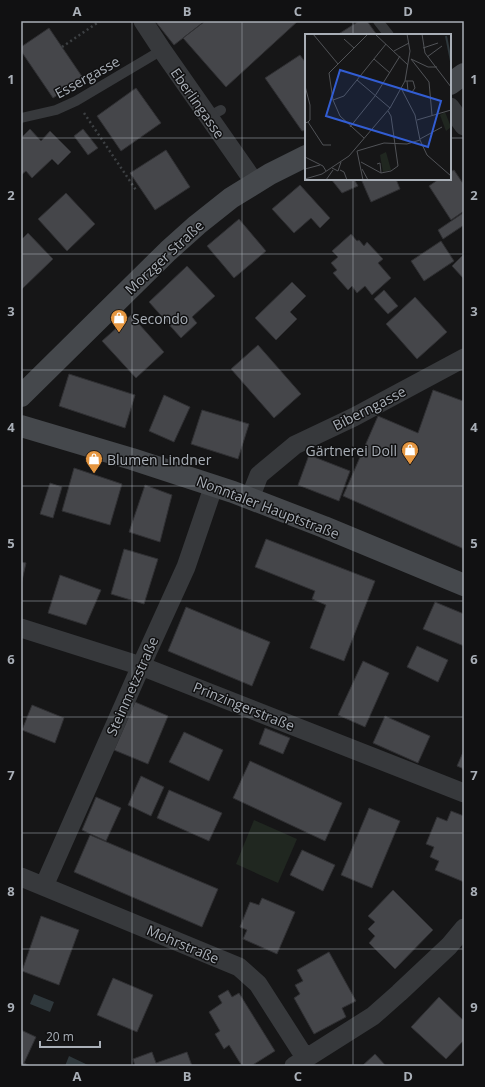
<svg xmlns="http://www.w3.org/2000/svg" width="485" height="1087" font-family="'Open Sans',sans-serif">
<rect width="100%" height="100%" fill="#161617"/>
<path fill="#202720" d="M 254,820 L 297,839 L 278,883 L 236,864 Z"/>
<path fill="#2f383c" d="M 34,994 L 54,1002 L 50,1012 L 30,1004 Z
M 69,1056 L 90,1066 L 65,1066 Z"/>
<path fill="#45464a" stroke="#303033" d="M 155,21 L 205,21 L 174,45 Z
M 205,21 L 298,21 L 226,87 L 183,38 Z
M 359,21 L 367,21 L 377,35 L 337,35 Z
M 49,28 L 83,78 L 53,98 L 21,51 L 21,47 Z
M 300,55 L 306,63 L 306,130 L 302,131 L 265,78 Z
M 136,88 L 161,123 L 121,151 L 97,116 Z
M 30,129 L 41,141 L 50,131 L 71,152 L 58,165 L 52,159 L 32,178 L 26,171 L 21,175 L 21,138 Z
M 83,129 L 98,148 L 88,155 L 74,136 Z
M 166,150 L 190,187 L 155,210 L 130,173 Z
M 454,170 L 464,185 L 464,211 L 451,220 L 429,186 L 439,179 L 450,179 L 450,172 Z
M 331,179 L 354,179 L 358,186 L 342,193 Z
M 361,179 L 396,179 L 400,189 L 371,202 Z
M 300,185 L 330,218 L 320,228 L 311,218 L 294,233 L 272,209 Z
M 66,193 L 95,224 L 67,251 L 38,219 Z
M 463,213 L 464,225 L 443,239 L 438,230 Z
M 239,219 L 266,251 L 234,278 L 207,246 Z
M 28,233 L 53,259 L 21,290 L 21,240 Z
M 351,234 L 357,241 L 359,240 L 364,246 L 367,242 L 383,259 L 378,263 L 391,278 L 372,295 L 365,286 L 357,293 L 352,286 L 348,290 L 333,273 L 337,270 L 331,263 L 338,257 L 332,251 Z
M 441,241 L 454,261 L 424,281 L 411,261 Z
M 464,254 L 464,279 L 452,266 Z
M 187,266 L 215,296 L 192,317 L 197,323 L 181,338 L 149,302 Z
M 292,282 L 306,296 L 290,312 L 297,319 L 276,340 L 255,318 Z
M 384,290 L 398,306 L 388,314 L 374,299 Z
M 415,297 L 447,332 L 417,359 L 386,324 Z
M 131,315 L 164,352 L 136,378 L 102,341 Z
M 258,345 L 301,394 L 274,418 L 231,369 Z
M 69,374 L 135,395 L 125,428 L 59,406 Z
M 433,390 L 463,401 L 464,396 L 464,549 L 343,496 L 378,416 L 418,433 Z
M 164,395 L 190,407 L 174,442 L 149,431 Z
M 202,410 L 249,424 L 238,459 L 191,444 Z
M 309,455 L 350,471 L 339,501 L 298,485 Z
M 74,468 L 122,484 L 110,525 L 62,511 Z
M 50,483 L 62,487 L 53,518 L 40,514 Z
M 145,485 L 172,495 L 160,542 L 129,532 Z
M 266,539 L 375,581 L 344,661 L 310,648 L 326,605 L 312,599 L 315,591 L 255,567 Z
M 124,549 L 158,559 L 144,604 L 111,594 Z
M 21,562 L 26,563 L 21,585 Z
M 60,575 L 101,590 L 86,625 L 48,613 Z
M 435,602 L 464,614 L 464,646 L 423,629 Z
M 186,607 L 270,642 L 252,686 L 168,651 Z
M 417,646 L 448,660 L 438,682 L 407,667 Z
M 363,661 L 389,673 L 365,727 L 338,715 Z
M 135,702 L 168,716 L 148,764 L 114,750 Z
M 32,705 L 64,718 L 55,743 L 22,730 Z
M 385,716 L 430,736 L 418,763 L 373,743 Z
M 265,728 L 290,738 L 283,754 L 259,744 Z
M 184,732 L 223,750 L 209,781 L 169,762 Z
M 464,750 L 464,769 L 457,766 Z
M 250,761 L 342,803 L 325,841 L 233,798 Z
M 141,776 L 164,787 L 151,816 L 128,805 Z
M 169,790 L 222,813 L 209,841 L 157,818 Z
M 96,797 L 121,808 L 106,841 L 82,830 Z
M 369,808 L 400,821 L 372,888 L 341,875 Z
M 451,811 L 464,816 L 464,882 L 435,870 L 439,861 L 430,857 L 434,847 L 426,844 L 437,817 L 447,821 Z
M 90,835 L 218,889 L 202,927 L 74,872 Z
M 302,850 L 335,865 L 323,891 L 290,875 Z
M 393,890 L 433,930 L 395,969 L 369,943 L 375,936 L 368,929 L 375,922 L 368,916 Z
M 262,898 L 295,912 L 277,954 L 243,939 L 247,930 L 240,927 L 250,902 L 259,905 Z
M 41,916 L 79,930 L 59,985 L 22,971 Z
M 329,952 L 356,1001 L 342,1008 L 346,1017 L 314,1034 L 294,998 L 300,994 L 295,985 L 303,981 L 297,970 Z
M 113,978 L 153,995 L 137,1032 L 97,1015 Z
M 228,990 L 232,997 L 239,993 L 275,1051 L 251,1066 L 242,1066 L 229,1045 L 224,1049 L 215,1034 L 220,1031 L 209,1012 L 222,1003 L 218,996 Z
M 439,997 L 464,1021 L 464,1040 L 446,1059 L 411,1027 Z
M 21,1030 L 36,1037 L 24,1063 L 30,1066 L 21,1066 Z
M 152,1052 L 156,1063 L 187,1052 L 192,1066 L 135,1066 L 133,1059 Z
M 375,1054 L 386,1066 L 362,1066 Z"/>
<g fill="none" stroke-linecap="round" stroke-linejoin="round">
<path stroke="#3d4043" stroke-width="2.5" stroke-dasharray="2 3" stroke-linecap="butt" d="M 62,47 L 100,21
M 84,113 L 136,190"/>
<path stroke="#37393c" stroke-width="10" d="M 378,21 L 389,35
M 208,117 L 221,110
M 21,118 L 56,110 L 76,101 L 162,50"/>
<path stroke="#37393c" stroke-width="19" d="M 143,21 L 162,50 L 255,183
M 450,107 L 464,126
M 250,498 L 259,475 L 295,445 L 354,417 L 464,358
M 21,628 L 141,666 L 464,793
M 21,877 L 239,967 L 258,984 L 306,1059
M 44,886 L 141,666 L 186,567 L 214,485
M 294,1066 L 373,1016 L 399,993 L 449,946 L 464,928"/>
<path stroke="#45484c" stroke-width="22" d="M 450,84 L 464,74
M 21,396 L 168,251 L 197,225 L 231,198 L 270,174 L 306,156
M 21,426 L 132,459 L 233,492 L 324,527 L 464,585"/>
</g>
<path fill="none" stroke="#a9afb7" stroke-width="1" stroke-opacity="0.55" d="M 132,21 L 132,1066M 242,21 L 242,1066M 353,21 L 353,35M 21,138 L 306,138M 450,138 L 464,138M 353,179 L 353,1066M 21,254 L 464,254M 21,370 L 464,370M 21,486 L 464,486M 21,601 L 464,601M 21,717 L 464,717M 21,833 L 464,833M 21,949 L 464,949"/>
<defs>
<symbol id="shop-pin" viewBox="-11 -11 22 30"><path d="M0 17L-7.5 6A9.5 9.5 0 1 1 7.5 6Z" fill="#e59640" stroke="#111112"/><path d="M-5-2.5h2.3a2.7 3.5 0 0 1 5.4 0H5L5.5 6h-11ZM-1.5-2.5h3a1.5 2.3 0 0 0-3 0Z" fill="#fff"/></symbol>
</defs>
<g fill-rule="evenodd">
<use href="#shop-pin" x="109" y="308" width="20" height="27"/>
<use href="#shop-pin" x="400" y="440" width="20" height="27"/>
<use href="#shop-pin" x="84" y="449" width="20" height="27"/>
</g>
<g text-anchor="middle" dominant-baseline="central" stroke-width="3" stroke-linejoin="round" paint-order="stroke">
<g font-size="14" fill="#a9afb7" stroke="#111112">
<text transform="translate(87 77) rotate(-29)">Essergasse</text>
<text transform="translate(198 103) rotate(55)">Eberlingasse</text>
<text transform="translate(164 257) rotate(-43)">Morzger Straße</text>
<text transform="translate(369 408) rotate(-27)">Biberngasse</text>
<text transform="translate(268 507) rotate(21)">Nonntaler Hauptstraße</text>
<text transform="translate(132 686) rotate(-66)">Steinmetzstraße</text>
<text transform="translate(244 706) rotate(22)">Prinzingerstraße</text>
<text transform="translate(183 944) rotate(23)">Mohrstraße</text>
</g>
<g font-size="14" fill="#a9afb7" stroke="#111112" text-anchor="start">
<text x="132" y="318">Secondo</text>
<text x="397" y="450" text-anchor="end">Gärtnerei Doll</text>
<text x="107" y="459">Blumen Lindner</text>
</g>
</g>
<g transform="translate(305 34)">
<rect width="146" height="146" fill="#161617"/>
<path d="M 140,78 L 146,93 L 141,97 L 135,81 ZM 81,118 L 86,136 L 78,138 L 75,121 Z" fill="#202720"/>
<path fill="none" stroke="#2f383c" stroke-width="2" d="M 141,2 L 146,27"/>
<path fill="none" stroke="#515357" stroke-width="1" d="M 8,0 L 33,30M 70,0 L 103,31M 117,0 L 120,19 L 146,53M 39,5 L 49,14M 118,14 L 133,9M 89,17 L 104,9M 122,23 L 137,12M 69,25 L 85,39M 106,25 L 124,48 L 127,81M 106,25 L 123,33 L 132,33M 52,46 L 85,74M 100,47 L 102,47 L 103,57 L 107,58 L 110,54 L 108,47 L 102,47M 0,52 L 5,71 L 5,86 L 3,88M 97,56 L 110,81 L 115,106 L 122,121 L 146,142M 28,66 L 39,62 L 81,10M 112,86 L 146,76M 0,89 L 3,88 L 18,111 L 26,111M 45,93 L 70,62 L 95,22M 59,104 L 35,82 L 28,66 L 24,39 L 63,0M 115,105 L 137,93M 52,117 L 79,109 L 102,110 L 115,106M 52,117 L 58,146M 0,123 L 18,132 L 21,137M 56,128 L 76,139 L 86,137 L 93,132 L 86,82 L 83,77M 72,130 L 75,129 L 76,139M 27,134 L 33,137 L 36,128M 0,135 L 15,131M 57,135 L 63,146M 35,136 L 39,138 L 42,146M 0,145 L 17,140 L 44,122 L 85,74 L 100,47 L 105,17 L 102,0M 21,146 L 28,136"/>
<path fill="#325dd3" fill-opacity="0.15" stroke="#325dd3" stroke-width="2" d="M 35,36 L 136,67 L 123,113 L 21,82 Z"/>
<rect width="146" height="146" fill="none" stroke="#a9afb7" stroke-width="2"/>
</g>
<rect width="485" height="1087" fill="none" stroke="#111112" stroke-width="44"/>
<path d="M40 1041v6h60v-6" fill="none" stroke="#a9afb7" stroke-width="2"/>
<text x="46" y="1041" font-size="12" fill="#a9afb7" stroke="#111112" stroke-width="3" paint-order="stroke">20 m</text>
<rect x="22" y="22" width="441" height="1043" fill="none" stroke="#a9afb7" stroke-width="1.5"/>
<g font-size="13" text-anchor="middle" font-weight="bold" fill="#a9afb7">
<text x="77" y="16">A</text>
<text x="187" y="16">B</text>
<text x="298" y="16">C</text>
<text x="408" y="16">D</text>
<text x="11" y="84">1</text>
<text x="474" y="84">1</text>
<text x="11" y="200">2</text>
<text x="474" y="200">2</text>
<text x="11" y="316">3</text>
<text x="474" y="316">3</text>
<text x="11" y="432">4</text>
<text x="474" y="432">4</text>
<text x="11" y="548">5</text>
<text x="474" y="548">5</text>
<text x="11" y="664">6</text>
<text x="474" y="664">6</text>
<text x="11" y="780">7</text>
<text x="474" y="780">7</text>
<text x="11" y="896">8</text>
<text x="474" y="896">8</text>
<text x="11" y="1012">9</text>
<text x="474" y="1012">9</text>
<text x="77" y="1081">A</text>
<text x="187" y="1081">B</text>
<text x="298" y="1081">C</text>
<text x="408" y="1081">D</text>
</g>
</svg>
